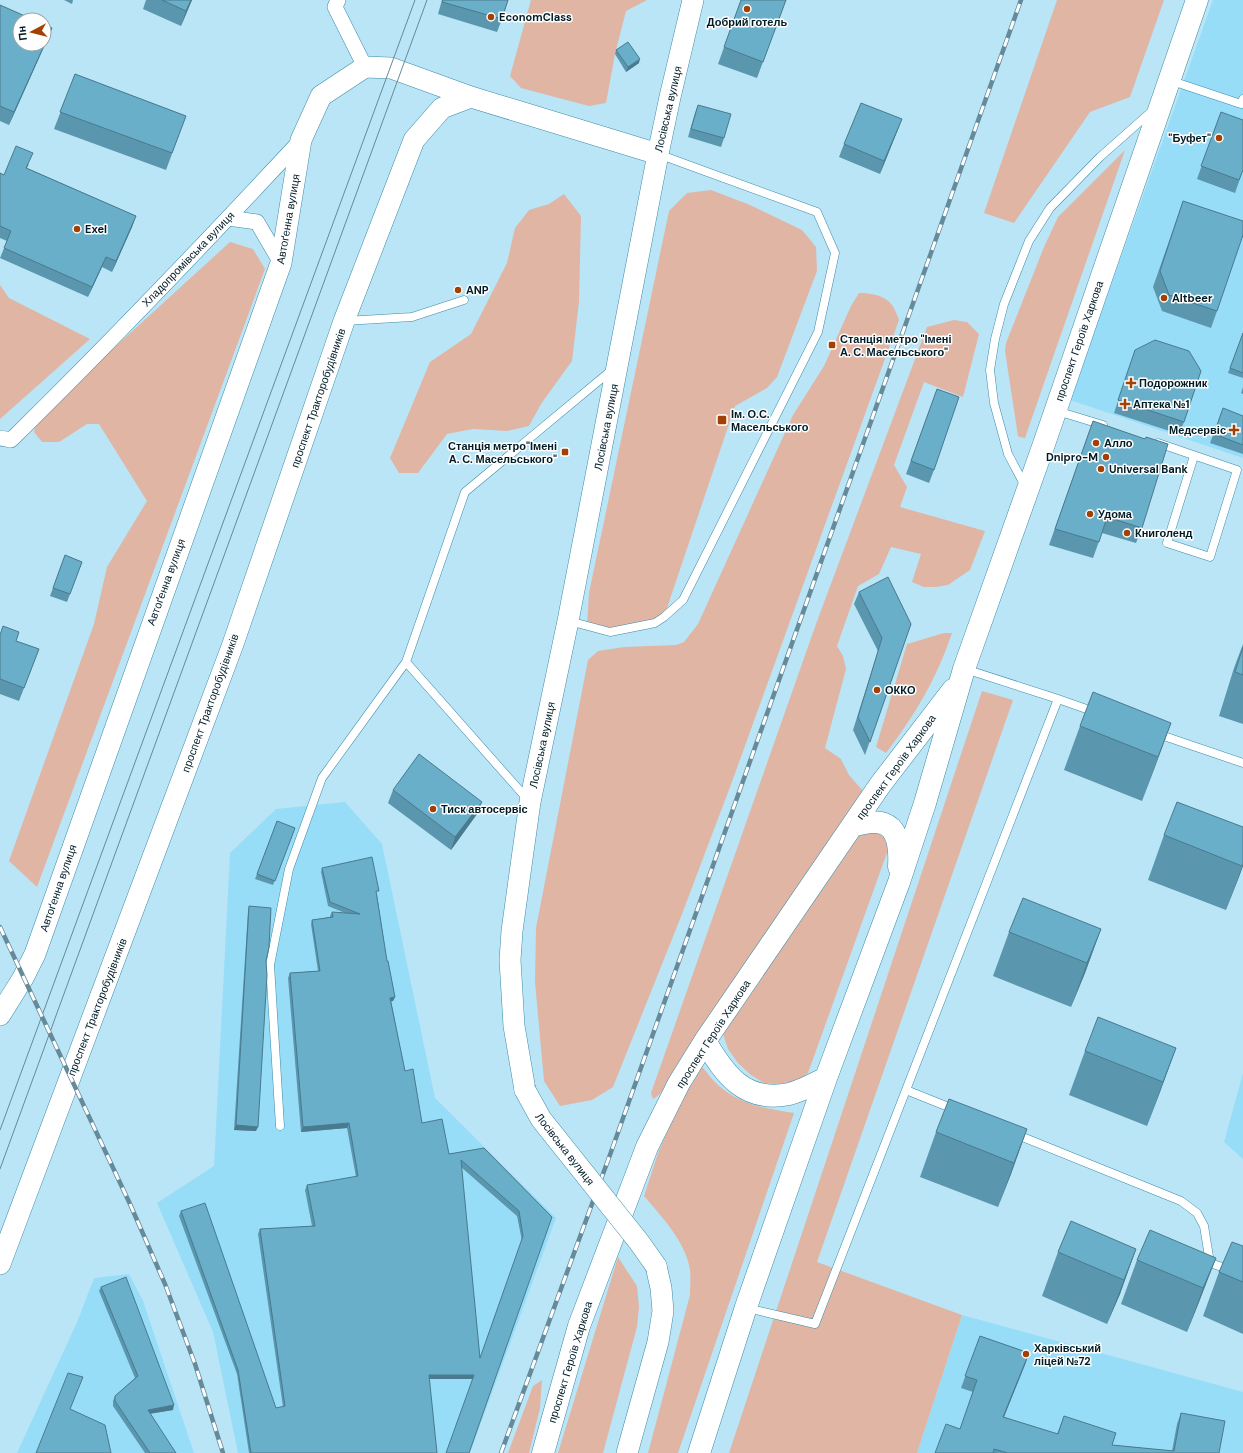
<svg xmlns="http://www.w3.org/2000/svg" width="1243" height="1453" font-family="'DM Sans',sans-serif">
<rect width="100%" height="100%" fill="#b9e5f7"/>
<path fill="#98ddf7" d="M 1213,0 L 1243,0 L 1243,458 L 1070,400 Z
M 345,802 L 382,844 L 435,1098 L 556,1218 L 470,1453 L 238,1453 L 213,1332 L 157,1203 L 214,1166 L 230,853 L 276,809 Z
M 1243,1073 L 1243,1159 L 1224,1142 Z
M 129,1274 L 143,1301 L 194,1453 L 17,1453 L 78,1320 L 94,1278 Z
M 962,1315 L 1243,1392 L 1243,1453 L 917,1453 Z"/>
<path fill="#e1b5a3" d="M 531,0 L 647,0 L 626,11 L 615,54 L 606,103 L 589,106 L 521,88 L 510,76 Z
M 1057,0 L 1164,0 L 1130,97 L 1090,112 L 1014,223 L 984,213 Z
M 1125,150 L 1025,438 L 1020,437 L 1018,436 L 1005,351 L 1006,343 L 1044,247 L 1058,217 Z
M 711,190 L 750,205 L 802,230 L 816,247 L 817,271 L 777,377 L 767,388 L 735,406 L 664,617 L 610,632 L 587,626 L 589,593 L 669,211 L 687,193 Z
M 564,194 L 581,216 L 579,302 L 572,361 L 541,404 L 529,426 L 507,431 L 473,429 L 447,434 L 418,473 L 399,473 L 390,458 L 430,362 L 471,334 L 507,263 L 515,228 L 529,210 L 549,204 Z
M 230,242 L 253,249 L 265,269 L 37,887 L 9,861 L 94,624 L 107,567 L 147,501 L 99,424 L 87,424 L 59,442 L 42,442 L 34,432 L 36,419 Z
M 0,285 L 9,298 L 90,339 L 0,419 Z
M 859,293 C 870,293 885,295 892,305 C 895,309 897,315 899,320 L 733,779 L 682,914 L 613,1087 L 592,1100 L 560,1106 L 544,1081 L 535,982 L 536,928 L 588,660 L 598,651 L 624,647 L 676,645 L 684,642 L 698,624 L 793,415 L 824,366 L 851,306 Z
M 954,320 L 967,322 L 979,334 L 963,397 L 924,382 L 894,465 L 907,487 L 900,507 L 985,531 L 970,570 L 948,585 L 936,587 L 924,587 L 912,582 L 921,554 L 891,547 L 879,574 L 858,586 L 837,646 L 843,656 L 846,669 L 825,748 L 841,759 L 849,775 L 863,791 L 668,1083 L 659,1095 L 653,1099 L 651,1093 L 816,624 L 927,327 Z
M 944,633 L 952,633 C 937,678 915,715 886,753 L 876,747 L 907,644 Z
M 982,691 L 1013,700 L 817,1262 L 962,1315 L 917,1453 L 729,1453 Z
M 867,829 L 885,834 L 888,850 L 808,1073 L 797,1081 L 776,1084 L 764,1083 L 751,1075 L 738,1063 L 728,1049 L 723,1034 L 860,833 Z
M 702,1067 C 707,1072 711,1079 717,1084 C 738,1104 766,1109 794,1113 L 678,1453 L 648,1453 L 690,1295 C 690,1287 691,1278 690,1270 C 686,1242 661,1216 644,1196 L 658,1153 L 678,1107 Z
M 618,1257 L 637,1286 L 639,1307 L 637,1327 L 603,1453 L 558,1453 Z
M 542,1380 L 540,1408 L 529,1453 L 508,1453 L 533,1386 Z"/>
<g fill="none" stroke-linecap="round" stroke-linejoin="round">
<defs>
<path id="lane" d="M 1169,80 L 1241,104 L 1243,99
M 345,321 L 412,317 L 464,300
M 1057,411 L 1103,425
M 1158,443 L 1237,470 L 1210,557 L 1167,543 L 1194,456
M 1025,486 L 1008,454 L 994,403 L 990,370 L 995,339 L 1004,304 L 1029,241 L 1050,208 L 1100,157 L 1152,111
M 569,621 L 610,632 L 655,623 L 664,617 L 683,600 L 818,332 L 835,253 L 817,212 L 658,154
M 406,662 L 529,801
M 1058,699 L 1095,712
M 1155,733 L 1243,763
M 906,1090 L 956,1110
M 280,1126 L 270,965 L 289,869 L 322,778 L 406,662 L 465,492 L 613,369
M 1015,1134 L 1181,1201 L 1197,1213 L 1204,1226 L 1210,1263 L 1243,1274
M 747,1308 L 815,1324 L 1058,699 L 965,669"/>
<path id="street" d="M 338,0 L 335,7 L 365,67
M 228,218 L 257,222 L 281,263
M 0,438 L 11,440 C 111,342 206,242 301,140"/>
<path id="secondary" d="M 0,1015 L 23,978 L 35,954 L 281,263 L 301,140 L 321,96 L 365,67 L 391,68 L 471,97
M 525,1090 L 514,1026 L 510,960 L 512,931 L 520,873 L 530,802 L 568,621 L 658,154 L 670,97 L 693,0
M 0,1264 L 233,644 L 344,321 L 414,140 L 442,108 L 471,97 L 658,154
M 627,1453 L 658,1342 L 663,1311 L 661,1288 L 656,1266"/>
<path id="primary" d="M 852,826 C 891,814 901,830 899,867
M 705,1041 C 725,1075 745,1103 789,1094 C 802,1091 814,1084 826,1078
M 543,1453 L 579,1326 L 647,1147 L 679,1083 L 705,1041 L 880,785 L 953,690
M 699,1453 L 746,1307 L 826,1078 L 899,882 L 925,803 L 964,669 L 1044,444 L 1197,0"/>
</defs>
<use href="#lane" stroke="#3c8ba7" stroke-width="9"/>
<use href="#street" stroke="#3c8ba7" stroke-width="16"/>
<use href="#secondary" stroke="#3c8ba7" stroke-width="22"/>
<use href="#primary" stroke="#3c8ba7" stroke-width="23"/>
<use href="#lane" stroke="#fff" stroke-width="8"/>
<use href="#street" stroke="#fff" stroke-width="15"/>
<use href="#secondary" stroke="#fff" stroke-width="21"/>
<use href="#primary" stroke="#fff" stroke-width="22"/>
<path stroke="#658a99" stroke-width="1" d="M 0,1130 L 415,0
M 0,1169 L 427,0"/>
<defs>
<path id="rail" d="M 0,927 L 130,1204 L 165,1284 L 195,1364 L 223,1453
M 501,1453 L 611,1152 L 1021,0"/>
</defs>
<use href="#rail" stroke="#658a99" stroke-width="4.5"/>
<use href="#rail" stroke="#fefefe" stroke-width="3" stroke-dasharray="9" stroke-linecap="butt"/>
<defs>
<path id="secondary-bridge" d="M 525,1090 L 541,1119 L 639,1242 L 656,1266"/>
</defs>
<use href="#secondary-bridge" stroke="#3c8ba7" stroke-width="22" stroke-linecap="butt"/>
<use href="#secondary-bridge" stroke="#fff" stroke-width="21"/>
</g>
<path fill="#5a96ad" fill-rule="evenodd" d="M 64,0 L 73,0 L 72,4 Z
M 146,0 L 192,0 L 181,26 L 143,9 Z
M 442,0 L 508,0 L 502,19 L 497,32 L 438,14 Z
M 741,0 L 786,0 L 757,78 L 718,64 Z
M 0,5 L 52,28 L 47,40 L 9,125 L 0,121 Z
M 616,50 L 639,63 L 626,72 L 615,54 Z
M 75,74 L 186,116 L 166,170 L 54,129 Z
M 698,105 L 724,138 L 721,147 L 688,137 L 695,113 Z
M 1221,112 L 1243,170 L 1235,193 L 1197,179 Z
M 902,119 L 880,174 L 839,157 L 844,144 Z
M 29,164 L 27,168 L 136,216 L 132,227 L 112,272 L 102,267 L 88,297 L 0,258 L 7,241 L 0,238 L 0,173 L 4,175 Z
M 1183,201 L 1217,311 L 1211,328 L 1162,311 L 1153,287 Z
M 1243,333 L 1243,378 L 1228,373 Z
M 1135,350 L 1184,422 L 1179,434 L 1114,413 Z
M 1243,387 L 1243,394 L 1241,393 Z
M 937,389 L 934,470 L 929,483 L 906,474 Z
M 1223,408 L 1243,416 L 1243,454 L 1210,443 Z
M 1093,421 L 1142,528 L 1136,543 L 1102,533 L 1093,558 L 1049,545 Z
M 65,555 L 82,562 L 67,602 L 50,596 Z
M 859,592 L 911,624 L 865,755 L 853,730 L 878,651 L 854,604 Z
M 0,635 L 39,649 L 19,701 L 0,694 Z
M 1243,644 L 1243,724 L 1219,716 L 1234,668 Z
M 1171,723 L 1142,801 L 1064,770 L 1080,726 Z
M 393,790 L 477,814 L 451,850 L 388,803 Z
M 277,821 L 295,828 L 273,885 L 255,879 Z
M 1243,827 L 1243,866 L 1226,910 L 1148,880 L 1164,835 Z
M 322,868 L 377,895 L 387,961 L 395,997 L 393,1001 L 391,1001 L 405,1071 L 422,1123 L 449,1154 L 484,1148 L 552,1217 L 473,1379 L 429,1379 L 437,1453 L 249,1453 L 237,1374 L 179,1216 L 181,1211 L 276,1408 L 283,1407 L 258,1234 L 260,1229 L 312,1226 L 305,1190 L 307,1185 L 356,1177 L 347,1128 L 301,1132 L 288,978 L 290,973 L 318,971 L 311,924 L 312,920 L 330,917 L 330,916 L 332,912 L 345,913 L 328,906 L 321,872 ZM 461,1167 L 517,1216 L 522,1241 L 480,1358 Z
M 249,906 L 266,961 L 256,1131 L 234,1130 L 248,911 Z
M 1101,929 L 1085,973 L 1071,1007 L 993,976 L 1009,932 Z
M 1176,1048 L 1160,1092 L 1147,1126 L 1069,1095 L 1085,1051 Z
M 1027,1129 L 1011,1174 L 998,1207 L 920,1177 L 936,1132 Z
M 1243,1246 L 1243,1334 L 1203,1316 L 1219,1272 Z
M 1136,1249 L 1120,1294 L 1107,1324 L 1042,1296 L 1058,1252 Z
M 1216,1258 L 1199,1302 L 1187,1332 L 1121,1304 L 1137,1260 Z
M 101,1287 L 173,1410 L 150,1414 L 176,1453 L 145,1453 L 113,1406 L 113,1401 L 115,1396 L 135,1378 L 99,1291 Z
M 980,1336 L 1029,1353 L 1004,1417 L 1057,1434 L 1064,1416 L 1112,1445 L 1172,1451 L 1177,1424 L 1181,1413 L 1219,1453 L 935,1453 L 960,1429 L 973,1392 L 961,1388 Z"/>
<path fill="#4a7a8d" d="M 191,0 L 192,0 L 181,26 L 186,11 Z
M 52,28 L 47,40 L 9,125 L 14,112 Z
M 640,59 L 639,63 L 626,72 L 628,67 Z
M 902,119 L 897,132 L 880,174 L 884,161 Z
M 136,216 L 132,227 L 112,272 L 116,261 Z
M 106,257 L 102,267 L 88,297 L 92,287 Z
M 1171,723 L 1155,767 L 1142,801 L 1158,757 Z
M 482,802 L 477,814 L 451,850 L 455,837 Z
M 1243,864 L 1243,866 L 1239,877 L 1226,910 Z
M 1101,929 L 1085,973 L 1071,1007 L 1087,963 Z
M 395,997 L 393,1001 L 388,1002 L 390,998 Z
M 1176,1048 L 1160,1092 L 1147,1126 L 1163,1082 Z
M 349,1123 L 347,1128 L 301,1132 L 303,1127 Z
M 236,1125 L 258,1127 L 256,1131 L 234,1130 Z
M 1027,1129 L 1011,1174 L 998,1207 L 1014,1163 Z
M 1136,1249 L 1120,1294 L 1107,1324 L 1124,1280 Z
M 1216,1258 L 1199,1302 L 1187,1332 L 1203,1288 Z
M 1029,1353 L 1025,1365 L 999,1429 L 1003,1417 Z
M 429,1375 L 474,1375 L 473,1379 L 427,1379 Z
M 174,1405 L 173,1410 L 146,1414 L 148,1410 Z"/>
<path fill="#69afc9" stroke="#4a7a8d" fill-rule="evenodd" d="M 162,0 L 191,0 L 186,11 Z
M 443,0 L 508,0 L 502,19 L 442,2 Z
M 741,0 L 786,0 L 763,62 L 724,47 Z
M 0,5 L 34,20 L 20,20 L 20,44 L 44,44 L 44,24 L 52,28 L 14,112 L 0,106 Z
M 628,42 L 640,59 L 628,67 L 616,50 Z
M 75,74 L 186,116 L 172,153 L 60,112 Z
M 861,103 L 902,119 L 884,161 L 844,144 Z
M 698,105 L 731,114 L 724,138 L 691,129 Z
M 1221,112 L 1243,120 L 1243,170 L 1239,180 L 1201,166 Z
M 16,146 L 33,153 L 26,168 L 136,216 L 116,261 L 106,257 L 92,287 L 4,248 L 11,231 L 0,226 L 0,173 L 4,175 Z
M 1183,201 L 1243,221 L 1243,235 L 1217,311 L 1169,295 L 1160,271 Z
M 1243,333 L 1243,373 L 1230,368 Z
M 1155,340 L 1189,351 L 1201,371 L 1184,422 L 1118,400 L 1135,350 Z
M 937,389 L 959,397 L 934,470 L 911,461 Z
M 1223,408 L 1243,416 L 1243,445 L 1214,434 Z
M 1093,421 L 1145,439 L 1146,437 L 1168,444 L 1142,528 L 1107,517 L 1099,542 L 1055,529 Z
M 65,555 L 82,562 L 70,594 L 53,588 Z
M 888,577 L 911,624 L 870,742 L 858,717 L 882,638 L 859,592 Z
M 3,626 L 19,632 L 16,641 L 39,649 L 24,688 L 0,679 L 0,635 Z
M 1243,647 L 1243,675 L 1235,672 Z
M 1093,692 L 1171,723 L 1158,757 L 1080,726 Z
M 419,754 L 482,802 L 455,837 L 393,790 Z
M 1177,802 L 1243,827 L 1243,864 L 1242,866 L 1164,835 Z
M 277,821 L 295,828 L 275,881 L 257,874 Z
M 372,857 L 379,891 L 376,891 L 387,961 L 388,961 L 395,997 L 390,998 L 405,1071 L 413,1069 L 422,1123 L 442,1119 L 449,1154 L 484,1148 L 552,1217 L 469,1453 L 446,1453 L 474,1375 L 429,1375 L 437,1453 L 251,1453 L 238,1370 L 181,1211 L 205,1203 L 276,1408 L 285,1406 L 260,1229 L 315,1226 L 307,1185 L 358,1176 L 349,1123 L 303,1127 L 290,973 L 320,971 L 312,920 L 333,917 L 332,912 L 360,914 L 330,902 L 322,868 ZM 461,1160 L 519,1211 L 523,1236 L 480,1358 Z
M 1023,898 L 1101,929 L 1087,963 L 1009,932 Z
M 249,906 L 271,908 L 269,947 L 266,961 L 267,975 L 258,1127 L 236,1125 Z
M 1098,1017 L 1176,1048 L 1163,1082 L 1085,1051 Z
M 949,1099 L 1027,1129 L 1014,1163 L 936,1132 Z
M 1071,1221 L 1136,1249 L 1124,1280 L 1058,1252 Z
M 1150,1230 L 1216,1258 L 1203,1288 L 1137,1260 Z
M 1232,1242 L 1243,1246 L 1243,1282 L 1219,1272 Z
M 126,1277 L 174,1405 L 148,1410 L 176,1453 L 150,1453 L 115,1401 L 115,1396 L 138,1376 L 101,1287 Z
M 980,1336 L 1029,1353 L 1003,1417 L 1058,1434 L 1064,1416 L 1116,1433 L 1112,1445 L 1174,1451 L 1181,1413 L 1225,1421 L 1219,1453 L 1008,1453 L 994,1449 L 993,1453 L 935,1453 L 946,1424 L 960,1429 L 977,1380 L 965,1376 Z
M 68,1373 L 83,1377 L 70,1409 L 105,1425 L 111,1453 L 36,1453 Z"/>
<g fill="#a34104" stroke="#fefefe" stroke-width="1.5">
<circle cx="747" cy="9" r="4"/>
<circle cx="491" cy="17" r="4"/>
<circle cx="1219" cy="138" r="4"/>
<circle cx="77" cy="229" r="4"/>
<circle cx="458" cy="290" r="4"/>
<circle cx="1164" cy="298" r="4"/>
<rect x="828" y="341" width="8" height="8" rx="2"/>
<path d="M1129 377h4v4h4v4h-4v4h-4v-4h-4v-4h4z"/>
<path d="M1123 398h4v4h4v4h-4v4h-4v-4h-4v-4h4z"/>
<rect x="717" y="415" width="10" height="10" rx="2"/>
<path d="M1232 424h4v4h4v4h-4v4h-4v-4h-4v-4h4z"/>
<circle cx="1096" cy="443" r="4"/>
<rect x="561" y="448" width="8" height="8" rx="2"/>
<circle cx="1106" cy="457" r="4"/>
<circle cx="1101" cy="469" r="4"/>
<circle cx="1090" cy="514" r="4"/>
<circle cx="1127" cy="533" r="4"/>
<circle cx="877" cy="690" r="4"/>
<circle cx="433" cy="809" r="4"/>
<circle cx="1026" cy="1354" r="4"/>
</g>
<g text-anchor="middle" dominant-baseline="central" stroke-width="3" stroke-linejoin="round" paint-order="stroke">
<g font-size="11" font-weight="bold" fill="#001c27" stroke="#fefefe" text-anchor="start">
<text x="499" y="17">EconomClass</text>
<text x="747" y="22" text-anchor="middle">Добрий готель</text>
<text x="1211" y="138" text-anchor="end">"Буфет"</text>
<text x="85" y="229">Exel</text>
<text x="466" y="290">ANP</text>
<text x="1172" y="298">Altbeer</text>
<text x="840" y="339">Станція метро "Імені<tspan x="840" dy="13">А. С. Масельського"</tspan></text>
<text x="1139" y="383">Подорожник</text>
<text x="1133" y="404">Аптека №1</text>
<text x="731" y="414">Ім. О.С.<tspan x="731" dy="13">Масельського</tspan></text>
<text x="1226" y="430" text-anchor="end">Медсервіс</text>
<text x="1104" y="443">Алло</text>
<text x="557" y="446" text-anchor="end">Станція метро"Імені<tspan x="557" dy="13">А. С. Масельського"</tspan></text>
<text x="1098" y="457" text-anchor="end">Dnipro-M</text>
<text x="1109" y="469">Universal Bank</text>
<text x="1098" y="514">Удома</text>
<text x="1135" y="533">Книголенд</text>
<text x="885" y="690">ОККО</text>
<text x="441" y="809">Тиск автосервіс</text>
<text x="1034" y="1348">Харківський<tspan x="1034" dy="13">ліцей №72</tspan></text>
</g>
<g font-size="11" fill="#001c27" stroke="#fefefe">
<text transform="translate(668 109) rotate(-77)">Лосівська вулиця</text>
<text transform="translate(288 219) rotate(-80)">Автоґенна вулиця</text>
<text transform="translate(188 259) rotate(-46)">Хладопромівська вулиця</text>
<text transform="translate(1079 341) rotate(-71)">проспект Героїв Харкова</text>
<text transform="translate(318 398) rotate(-71)">проспект Тракторобудівників</text>
<text transform="translate(606 427) rotate(-79)">Лосівська вулиця</text>
<text transform="translate(166 582) rotate(-70)">Автоґенна вулиця</text>
<text transform="translate(210 703) rotate(-70)">проспект Тракторобудівників</text>
<text transform="translate(542 745) rotate(-78)">Лосівська вулиця</text>
<text transform="translate(896 767) rotate(-54)">проспект Героїв Харкова</text>
<text transform="translate(58 888) rotate(-71)">Автоґенна вулиця</text>
<text transform="translate(97 1007) rotate(-69)">проспект Тракторобудівників</text>
<text transform="translate(713 1034) rotate(-57)">проспект Героїв Харкова</text>
<text transform="translate(565 1149) rotate(52)">Лосівська вулиця</text>
<text transform="translate(570 1362) rotate(-73)">проспект Героїв Харкова</text>
</g>
</g>
<g transform="translate(32 32) rotate(263)"><circle r="19" fill="#fefefe" stroke="#98a4a8"/>
<path d="M0-3L7 15L0 10L-7 15Z" fill="#a34104"/>
<text y="-6" font-size="11" font-weight="bold" text-anchor="middle" fill="#001c27">Пн</text>
</g>
</svg>
